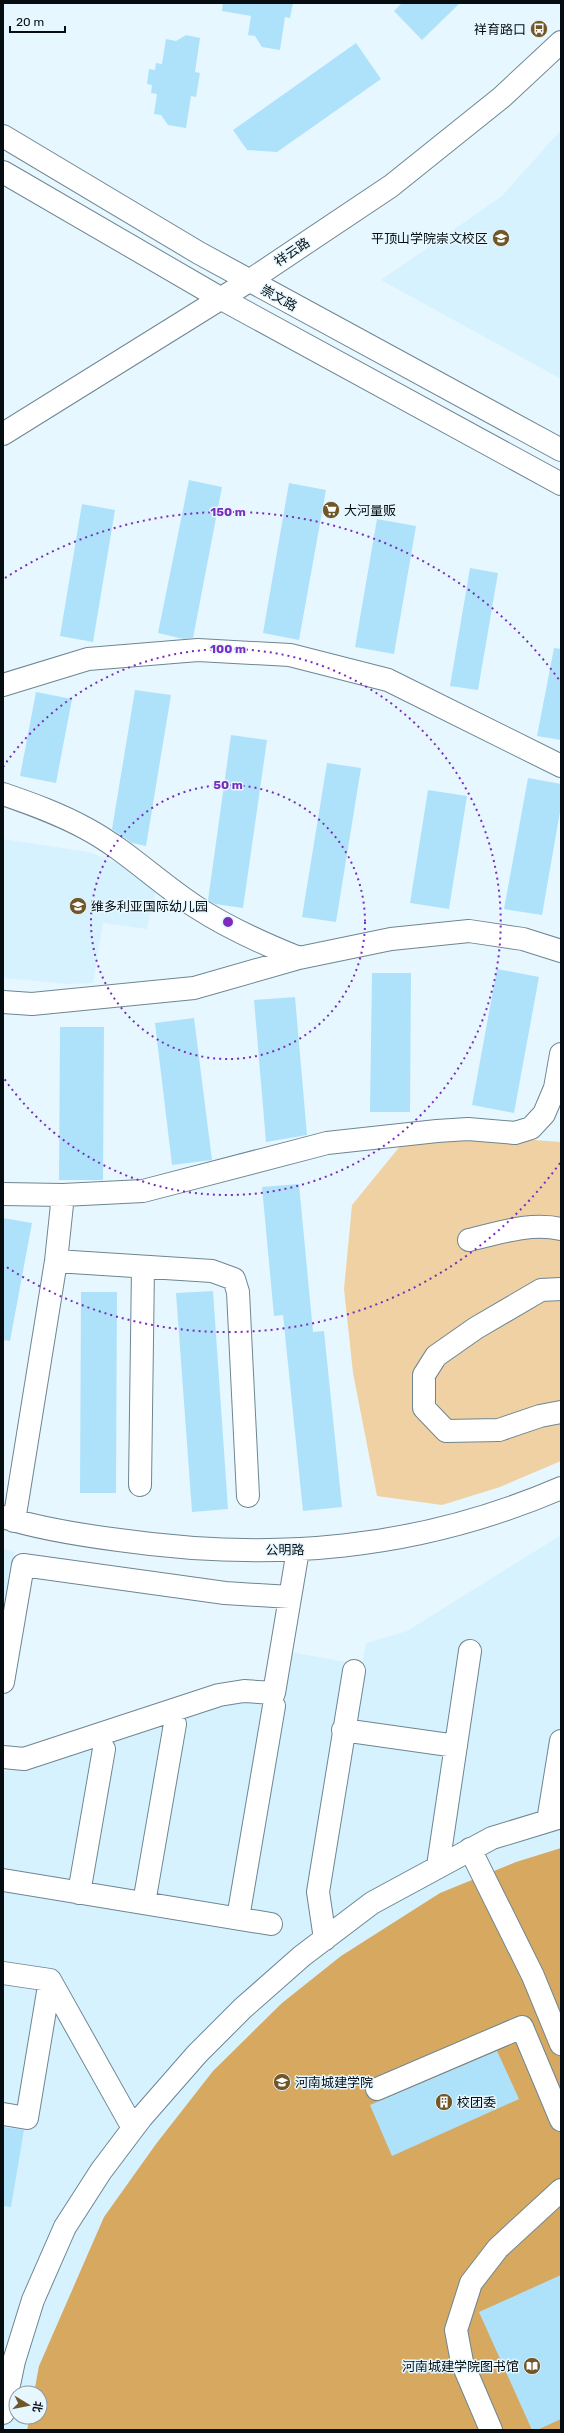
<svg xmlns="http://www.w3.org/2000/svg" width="564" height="2433" font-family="Rubik,'Noto Sans SC',sans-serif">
<rect width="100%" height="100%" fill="#e7f7ff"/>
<path fill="#d6f2ff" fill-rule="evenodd" d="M 561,130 L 561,379 L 381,280 L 502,196 Z
M 3,839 L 89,852 L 127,867 L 156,889 L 147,929 L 103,923 L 93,983 L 69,984 L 3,978 Z
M 561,1535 L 561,2430 L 3,2430 L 3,1772 L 53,1758 L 217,1700 L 254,1697 L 291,1652 L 362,1665 L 366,1643 L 407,1631 ZM 16,2393 L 40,2393 L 40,2417 L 16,2417 Z
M 3,1548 L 14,1552 L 3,1619 Z"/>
<path fill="#f0d1a3" d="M 481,1136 L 561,1142 L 561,1461 L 500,1487 L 442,1505 L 377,1496 L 353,1373 L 344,1289 L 352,1205 L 401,1145 Z"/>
<path fill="#d7a960" d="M 561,1848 L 561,2430 L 27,2430 L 30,2417 L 40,2417 L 40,2393 L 34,2393 L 39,2366 L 104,2217 L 156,2144 L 213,2071 L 282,2003 L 341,1956 L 440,1893 L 516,1862 Z"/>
<path fill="#aee2fb" d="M 223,3 L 293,3 L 290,18 L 285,17 L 280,50 L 262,47 L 255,36 L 248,35 L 251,16 L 222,11 Z
M 402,3 L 460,3 L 422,40 L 394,11 Z
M 186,35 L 200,38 L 195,72 L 200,73 L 196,97 L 191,96 L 186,128 L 168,125 L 161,115 L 154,114 L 157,94 L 151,93 L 152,85 L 147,84 L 149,69 L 155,70 L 156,63 L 162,64 L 166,39 L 176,41 Z
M 356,43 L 381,79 L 277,152 L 247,150 L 233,130 Z
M 189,480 L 222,487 L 193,638 L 184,639 L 158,633 Z
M 289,483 L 326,490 L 299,640 L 263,633 Z
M 82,504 L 115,510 L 93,642 L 60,636 Z
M 377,519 L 416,526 L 394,654 L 355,647 Z
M 470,568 L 498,573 L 478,690 L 450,686 Z
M 554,648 L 561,649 L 561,740 L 537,736 Z
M 135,690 L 171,695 L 146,846 L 132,843 L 112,829 Z
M 36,692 L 72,699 L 56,783 L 20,776 Z
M 231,735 L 267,740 L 243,908 L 215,904 L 208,900 Z
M 327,763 L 361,768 L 336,922 L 302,917 Z
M 528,778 L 561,784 L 561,806 L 542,915 L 504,909 Z
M 428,790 L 467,796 L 449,909 L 410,903 Z
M 497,969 L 539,977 L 514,1113 L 472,1105 Z
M 372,973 L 411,973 L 410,1112 L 370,1112 Z
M 295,997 L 307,1135 L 266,1142 L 254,1000 Z
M 194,1018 L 212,1160 L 172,1165 L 155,1023 Z
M 60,1027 L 104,1027 L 103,1180 L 59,1180 Z
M 299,1184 L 313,1332 L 324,1331 L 342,1507 L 303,1511 L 283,1315 L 274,1316 L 262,1187 Z
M 3,1218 L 32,1223 L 10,1341 L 3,1340 Z
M 213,1291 L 228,1509 L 192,1512 L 176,1293 Z
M 81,1292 L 117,1292 L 116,1493 L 80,1493 Z
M 497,2051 L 519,2099 L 392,2156 L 370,2105 Z
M 3,2127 L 24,2130 L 11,2207 L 3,2206 Z
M 561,2275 L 561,2419 L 537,2430 L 532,2430 L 479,2312 Z"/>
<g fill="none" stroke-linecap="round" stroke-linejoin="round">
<defs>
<path id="minor" d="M 3,685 L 88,659 L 198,650 L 290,655 L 388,680 L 561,766
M 3,794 C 32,804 60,814 87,829 C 126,850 159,883 196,907 C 228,928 264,944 299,958
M 3,1002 L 32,1004 L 194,988 L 299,958 L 391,939 L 469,931 L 523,939 L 561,951
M 3,1194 L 63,1195 L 143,1191 L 327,1143 L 437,1131 L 468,1129 L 515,1133 L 531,1128 L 544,1114 L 555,1088 L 561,1054
M 469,1240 C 499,1233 530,1222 561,1229
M 56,1261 L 212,1271 L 234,1279 L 238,1292 L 248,1496
M 561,1289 L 541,1290 L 476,1328 L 436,1356 L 424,1375 L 424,1408 L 446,1431 L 499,1430 L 540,1416 L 561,1412
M 140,1485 L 143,1267
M 3,1517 C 40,1529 80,1535 119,1540 C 273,1562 417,1550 561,1488
M 14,1521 L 56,1261 L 63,1195
M 3,1682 L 23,1565 L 225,1593 L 290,1597
M 343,1730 L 456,1746
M 3,1757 L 24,1759 L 219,1695 L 244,1691 L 274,1693 L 298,1550
M 548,1821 L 561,1741
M 470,1849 L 533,1976 L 561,2044
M 438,1866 L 470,1651
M 3,1880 L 271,1924
M 79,1893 L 104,1749
M 144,1903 L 175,1724
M 238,1918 L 274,1706
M 325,1939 L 318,1892 L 354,1671
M 3,1973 L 50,1980
M 377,2089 L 522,2027 L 561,2120
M 3,2114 L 27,2118 L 50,1980 L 133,2128
M 3,2413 L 14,2361 L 33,2300 L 65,2227 L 101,2171 L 141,2118 L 197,2054 L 243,2008 L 302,1956 L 372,1903 L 492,1838 L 561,1817
M 491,2430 L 462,2362 L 456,2330 L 471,2283 L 498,2248 L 561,2190"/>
<path id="major" d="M 3,136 L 199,253 L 561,450
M 3,172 L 220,298 L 561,484
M 3,434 L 249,281 L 391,186 L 502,97 L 561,42"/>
</defs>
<use href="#minor" stroke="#6e8691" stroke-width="24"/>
<use href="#major" stroke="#6e8691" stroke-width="24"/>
<use href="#minor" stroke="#fff" stroke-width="22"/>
<use href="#major" stroke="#fff" stroke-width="22"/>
</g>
<g fill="none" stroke="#7b2cbf" stroke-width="2" stroke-dasharray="2 4">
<circle cx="228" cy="922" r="137"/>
<path d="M3 767A273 273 0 1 1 3 1077"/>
<path d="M560 1163A410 410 0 0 1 5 1266M5 578A410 410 0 0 1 560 681"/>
</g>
<defs>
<symbol id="bus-disc" viewBox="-11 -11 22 22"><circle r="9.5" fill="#715628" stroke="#e7f7ff"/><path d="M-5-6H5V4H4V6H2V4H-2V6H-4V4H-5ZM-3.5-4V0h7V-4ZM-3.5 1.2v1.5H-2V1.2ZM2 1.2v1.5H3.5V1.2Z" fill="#fff"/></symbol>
<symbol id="university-disc" viewBox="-11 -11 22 22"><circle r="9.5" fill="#715628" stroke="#e7f7ff"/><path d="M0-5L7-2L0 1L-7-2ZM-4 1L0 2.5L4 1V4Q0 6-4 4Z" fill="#fff"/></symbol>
<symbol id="supermarket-disc" viewBox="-11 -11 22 22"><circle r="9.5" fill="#715628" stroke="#e7f7ff"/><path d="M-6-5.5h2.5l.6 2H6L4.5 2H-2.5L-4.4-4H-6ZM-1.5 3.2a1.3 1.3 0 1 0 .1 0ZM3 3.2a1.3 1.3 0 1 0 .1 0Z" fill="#fff"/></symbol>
<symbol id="school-disc" viewBox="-11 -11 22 22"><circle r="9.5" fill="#715628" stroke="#e7f7ff"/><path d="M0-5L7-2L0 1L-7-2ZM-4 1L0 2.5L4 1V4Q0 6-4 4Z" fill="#fff"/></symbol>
<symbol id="building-disc" viewBox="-11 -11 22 22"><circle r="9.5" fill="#715628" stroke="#e7f7ff"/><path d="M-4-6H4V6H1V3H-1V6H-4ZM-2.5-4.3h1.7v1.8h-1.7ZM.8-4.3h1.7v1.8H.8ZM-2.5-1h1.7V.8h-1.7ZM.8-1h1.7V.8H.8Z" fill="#fff"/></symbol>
<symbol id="library-disc" viewBox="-11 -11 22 22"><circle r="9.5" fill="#715628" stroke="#e7f7ff"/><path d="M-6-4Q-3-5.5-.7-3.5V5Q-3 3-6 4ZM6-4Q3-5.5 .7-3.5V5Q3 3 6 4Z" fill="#fff"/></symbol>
</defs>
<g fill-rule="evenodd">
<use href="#bus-disc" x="529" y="19" width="20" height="20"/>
<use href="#university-disc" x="491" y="228" width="20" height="20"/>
<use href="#supermarket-disc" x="321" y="500" width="20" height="20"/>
<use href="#school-disc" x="68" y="896" width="20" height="20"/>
<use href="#university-disc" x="272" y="2072" width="20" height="20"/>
<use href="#building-disc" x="434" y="2092" width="20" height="20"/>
<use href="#library-disc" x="522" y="2356" width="20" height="20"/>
</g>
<g text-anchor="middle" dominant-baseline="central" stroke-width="3" stroke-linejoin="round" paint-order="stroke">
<g font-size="13" fill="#050d11" stroke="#e7f7ff" text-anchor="start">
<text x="526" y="29" text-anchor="end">祥育路口</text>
<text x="488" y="238" text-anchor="end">平顶山学院崇文校区</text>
<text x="344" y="510">大河量贩</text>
<text x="91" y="906">维多利亚国际幼儿园</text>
<text x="295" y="2082">河南城建学院</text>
<text x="457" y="2102">校团委</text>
<text x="519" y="2366" text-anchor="end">河南城建学院图书馆</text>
</g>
<g font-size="13" fill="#050d11" stroke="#e7f7ff">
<text transform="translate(292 252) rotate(-34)">祥云路</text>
<text transform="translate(279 298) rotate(29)">崇文路</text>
<text transform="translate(285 1550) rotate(-1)">公明路</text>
</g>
</g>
<circle cx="228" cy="922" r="6" fill="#7b2cbf" stroke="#e7f7ff" stroke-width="2"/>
<g font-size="12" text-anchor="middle" font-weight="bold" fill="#7b2cbf" stroke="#e7f7ff" stroke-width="3" stroke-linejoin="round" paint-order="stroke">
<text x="228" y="516">150 m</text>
<text x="228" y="653">100 m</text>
<text x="228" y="789">50 m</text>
</g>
<rect width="564" height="2433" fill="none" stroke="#050d11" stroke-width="8"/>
<g transform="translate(28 2405) rotate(100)"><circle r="19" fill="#e7f7ff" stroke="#8d99a0"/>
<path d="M0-3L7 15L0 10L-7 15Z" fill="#715628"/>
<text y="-6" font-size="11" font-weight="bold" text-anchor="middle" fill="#050d11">北</text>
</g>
<path d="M10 26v6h55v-6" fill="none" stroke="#050d11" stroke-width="2"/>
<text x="16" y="26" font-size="12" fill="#050d11" stroke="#e7f7ff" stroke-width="3" paint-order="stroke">20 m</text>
</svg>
